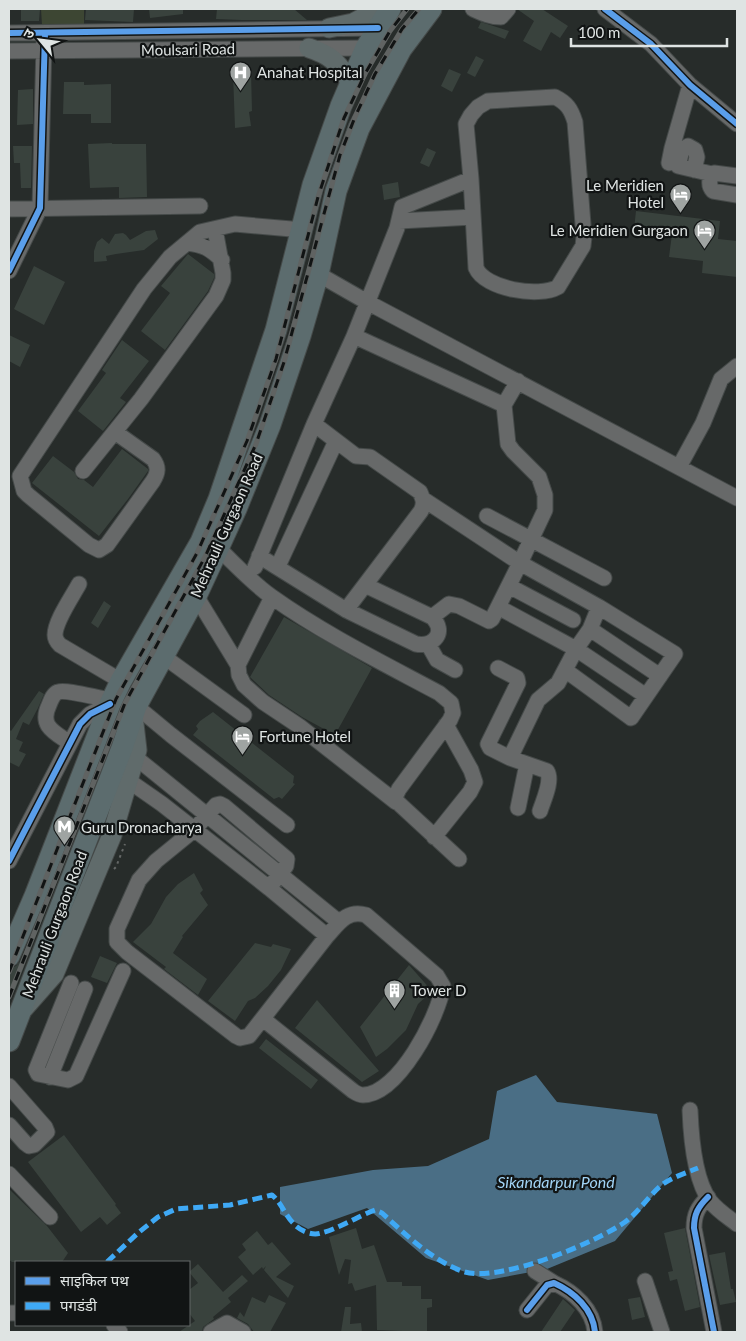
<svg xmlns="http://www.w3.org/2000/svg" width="746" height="1341" font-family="Lato,'Noto Sans Devanagari',sans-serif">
<rect width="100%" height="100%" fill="#272c2a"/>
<path fill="#3d4633" d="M 41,9 L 84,9 L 84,26 L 42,25 Z"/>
<path fill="#4a6e85" d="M 536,1075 L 557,1102 L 657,1114 L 672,1173 L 615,1241 L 547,1269 L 488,1280 L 426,1258 L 367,1208 L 308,1229 L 280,1214 L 280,1187 L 373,1170 L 428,1166 L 489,1139 L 497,1091 Z"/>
<path fill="#39423d" d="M 21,9 L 40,9 L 39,21 L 21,21 Z
M 86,9 L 134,9 L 133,22 L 85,20 Z
M 149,9 L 183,9 L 183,14 L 150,18 Z
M 217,9 L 294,9 L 307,20 L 241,20 L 216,19 Z
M 517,9 L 542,9 L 568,26 L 560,38 L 551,32 L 541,51 L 523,41 L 534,21 Z
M 481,22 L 509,31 L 505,39 L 478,28 Z
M 476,56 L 484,60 L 475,77 L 467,73 Z
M 449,69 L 461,74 L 452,92 L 441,86 Z
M 251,72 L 252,111 L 249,112 L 251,126 L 235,128 L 233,73 Z
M 64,82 L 84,82 L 84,85 L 111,84 L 111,123 L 91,123 L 91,114 L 63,114 Z
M 33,89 L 33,124 L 17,125 L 18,90 Z
M 112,143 L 112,144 L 146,144 L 147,197 L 119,198 L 119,187 L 90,188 L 88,144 Z
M 13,146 L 32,146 L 31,188 L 21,188 L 20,163 L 14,163 Z
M 427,148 L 436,152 L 429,167 L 420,163 Z
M 398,182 L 400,197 L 384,200 L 382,185 Z
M 636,211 L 720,221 L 718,239 L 737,241 L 737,277 L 702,273 L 703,261 L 669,257 L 672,234 L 634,229 Z
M 155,230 L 158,239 L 144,250 L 116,254 L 106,256 L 107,261 L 94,262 L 94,251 L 97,242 L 102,238 L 109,244 L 115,234 L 123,233 L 126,235 L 130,240 L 146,231 Z
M 188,254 L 214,274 L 214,278 L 208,291 L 165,350 L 141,331 L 170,293 L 161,286 Z
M 34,266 L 65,282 L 44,325 L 14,309 Z
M 9,335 L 30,345 L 20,367 L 9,361 Z
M 122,340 L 149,361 L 120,398 L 126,402 L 103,431 L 78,411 L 106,373 L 102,370 Z
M 122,449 L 148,469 L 148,471 L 128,499 L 99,536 L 32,483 L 53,456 L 74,472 L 78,479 L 84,480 L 93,487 Z
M 104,601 L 111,606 L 98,628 L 91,623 Z
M 284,617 L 372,668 L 335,735 L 302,717 L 269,695 L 250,677 Z
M 39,691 L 44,694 L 38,708 L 29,725 L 23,722 L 16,739 L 23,742 L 19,751 L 26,754 L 19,767 L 9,762 L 9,729 L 11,731 Z
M 213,712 L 294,776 L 293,783 L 295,784 L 282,799 L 279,797 L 274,799 L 193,735 L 198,729 L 196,726 L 200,721 Z
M 117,720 L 110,744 L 15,990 L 9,987 L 9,968 L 16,966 L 20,961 L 46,901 Z
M 194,873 L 203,890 L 200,893 L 208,905 L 182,936 L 183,937 L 173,953 L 207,979 L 198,995 L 164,969 L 166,967 L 133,942 L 151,924 L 166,897 L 178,884 Z
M 255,943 L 271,947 L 273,944 L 291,949 L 281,970 L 268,986 L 255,998 L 248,1001 L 235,1021 L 208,1001 Z
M 100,956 L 117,963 L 107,983 L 91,977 Z
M 409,965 L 432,991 L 418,1004 L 406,1030 L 387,1049 L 376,1057 L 360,1027 Z
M 317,1000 L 373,1064 L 379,1071 L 362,1082 L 295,1028 Z
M 266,1039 L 318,1080 L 311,1089 L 259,1048 Z
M 64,1135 L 116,1204 L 115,1205 L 121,1213 L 107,1225 L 100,1217 L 81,1232 L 28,1162 Z
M 9,1189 L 47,1226 L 68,1253 L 62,1262 L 12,1262 L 9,1260 Z
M 356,1228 L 362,1249 L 374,1245 L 387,1282 L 402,1282 L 402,1286 L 421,1286 L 421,1299 L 432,1299 L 432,1307 L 427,1308 L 427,1332 L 377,1330 L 376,1285 L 355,1291 L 352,1283 L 348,1284 L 351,1260 L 345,1259 L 339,1275 L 329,1237 Z
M 685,1228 L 700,1307 L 685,1311 L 677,1279 L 670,1281 L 668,1272 L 673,1271 L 664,1233 Z
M 257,1231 L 268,1245 L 272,1242 L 291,1264 L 276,1277 L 294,1286 L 288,1298 L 264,1270 L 266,1266 L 263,1269 L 262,1267 L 253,1275 L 238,1257 L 246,1250 L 242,1244 Z
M 725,1252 L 731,1289 L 733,1289 L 736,1302 L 720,1305 L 709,1255 Z
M 198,1264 L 223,1292 L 242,1275 L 248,1281 L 228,1298 L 231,1302 L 213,1317 L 214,1319 L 203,1327 L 202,1332 L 179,1332 L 195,1321 L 189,1313 L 189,1290 L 198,1283 L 189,1272 Z
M 269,1295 L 286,1303 L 270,1332 L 254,1332 L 248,1324 L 237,1318 L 240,1312 L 244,1317 L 252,1297 L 265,1303 Z
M 640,1297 L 645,1317 L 632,1320 L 628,1299 Z
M 563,1299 L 575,1310 L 560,1332 L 541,1332 Z
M 345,1307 L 351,1307 L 350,1324 L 361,1323 L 362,1332 L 341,1332 Z"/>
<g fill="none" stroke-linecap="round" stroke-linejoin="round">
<defs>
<path id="minor" d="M 473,9 C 482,13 490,17 501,17 L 508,9
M 605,9 L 651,44 L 690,85 L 737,124
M 9,33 L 378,28
M 9,51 L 366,48
M 555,97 C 567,103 571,109 575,122 L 584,237 L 583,246 L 558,287 C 539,298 485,289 476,268 L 471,179 L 466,124 L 471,115 L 478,107 L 488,101 Z
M 669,163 L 672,148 L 690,85
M 694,170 L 697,157 L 695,150 L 688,146 L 682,150 L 678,166 L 712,174
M 737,176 L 714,173 C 709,177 708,186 713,191 L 737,195
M 9,209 L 200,206
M 399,221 L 473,217
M 187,243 C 204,245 209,248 222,260
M 9,271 L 40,208 L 44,42
M 318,274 L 367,302 L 737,498
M 354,336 L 504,405
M 518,381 L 504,405 L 508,444 L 513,451 L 539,477 L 545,495 L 545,510 L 520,563 L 599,607 L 675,654 L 631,718 L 565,670
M 314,424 L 356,456 L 370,457 L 420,492 C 423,499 425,503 421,511 L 346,610
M 115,432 L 153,459 C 159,467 158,473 153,481 L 107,545 L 99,550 L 89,545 L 28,495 L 24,491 L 20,476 L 144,289 L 170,257 L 200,232 L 235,224 L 303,230
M 679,467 L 703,423 L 721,379 L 737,366
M 83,471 L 141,399 L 216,296 L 223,280 L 223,273 L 215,229
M 423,499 L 520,563 L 492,619 L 489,621 L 459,606 L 449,604 L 432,617
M 487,516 L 604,578
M 218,548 C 236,565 252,583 272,597 C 324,634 383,663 439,693 L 451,703 L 453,713 L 450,720 L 399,789 L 394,799 L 459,859
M 259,556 L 346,610 L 416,644 C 434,647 447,632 432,617 L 365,585
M 278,566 L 336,441
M 255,567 L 314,424 L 354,336 L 397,228 L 402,207 L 471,179
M 79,584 C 72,597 55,621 55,635 C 55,639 57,642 60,645 L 121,681
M 509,586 L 573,620
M 196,596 L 238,665 L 239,675 L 244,685 L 263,702 L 299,726 L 396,802
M 498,607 L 576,649 L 646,696
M 590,629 L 660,676
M 428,644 L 437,660 L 455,670
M 163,656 L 244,715
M 238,665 L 272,597
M 498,668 L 517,678 L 518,683 L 488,744 L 490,748 L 510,758 L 538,700 L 558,683 L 576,649 L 590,629 L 599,607
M 136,706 L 171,735 L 287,825
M 70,743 C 54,732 39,726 49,705 C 51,700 53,694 58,692 C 67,689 100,699 112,700
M 135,757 L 339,922
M 510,758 L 547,771 C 553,781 543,801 540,811
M 129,781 L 162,804 L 269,888 L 327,936
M 518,808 L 527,764
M 434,837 L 470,792 L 475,782 L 471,770 L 446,725
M 9,861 L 80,724 L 90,714 L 110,704
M 71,983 L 36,1070 L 38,1074 L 68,1080 L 76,1076 L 123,971
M 263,1019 L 353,1091 C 356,1093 360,1095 363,1095 C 398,1095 439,1016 443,986 L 437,976 L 366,915 C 347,909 338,924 327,936 L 249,1036 L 240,1038 L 236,1036 L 127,952 L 117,942 L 117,929 L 139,880 L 156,861 L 194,830 L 216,805 L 220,804 L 224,806 L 287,859 L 286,866 L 269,888
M 50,1077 L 85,989
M 9,1086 L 45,1127 L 47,1132 L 34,1145 L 29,1146 L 25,1143 L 9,1125
M 690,1110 C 691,1137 694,1179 710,1201 C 718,1211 728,1217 737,1224
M 9,1174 L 50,1217
M 708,1197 C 698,1207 694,1214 694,1228 L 714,1332
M 535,1271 L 554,1283
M 645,1281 L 662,1332
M 527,1310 L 547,1285 L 554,1283 C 574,1292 593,1309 595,1332
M 9,1313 L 16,1313
M 114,1325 L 120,1332
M 211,1332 L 227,1323 L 243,1332"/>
<path id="major" d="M 329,28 L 353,23 L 380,9
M 309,48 C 333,56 336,62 351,82
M 24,1008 L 54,974 L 112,835 L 137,750 L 133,715"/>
<path id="highway" d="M 9,956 L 35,896 L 110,704 L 121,681 L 201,542 L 219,499 L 276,330 L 313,185 L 341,106 L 366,48 L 390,9
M 9,1041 L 122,748 L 136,706 L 196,596 L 215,555 L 236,509 L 270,425 L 300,336 L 318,274 L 336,191 L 359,128 L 401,49 L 431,9"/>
</defs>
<use href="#minor" stroke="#454a49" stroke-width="17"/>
<use href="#major" stroke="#454a49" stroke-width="21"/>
<use href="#highway" stroke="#454a49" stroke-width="23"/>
<path stroke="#656867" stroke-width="2" stroke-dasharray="2.5 4" stroke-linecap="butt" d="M 114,869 L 116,867 L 125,844"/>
<use href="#minor" stroke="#676969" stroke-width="15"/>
<use href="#major" stroke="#606b6b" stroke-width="19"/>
<use href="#highway" stroke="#5c6c6e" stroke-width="21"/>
<defs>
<path id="rail" d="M 9,972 L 116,699 L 197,553 L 247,441 L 276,359 L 318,197 L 344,118 L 366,72 L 390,31 L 407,9
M 9,997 L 125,703 L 205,557 L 256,444 L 284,362 L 328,199 L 340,155 L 355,117 L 375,74 L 402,29 L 419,9"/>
</defs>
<use href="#rail" stroke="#606362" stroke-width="5"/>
<use href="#rail" stroke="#111414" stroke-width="3" stroke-dasharray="9" stroke-linecap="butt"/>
<path stroke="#3fa9f5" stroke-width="5" stroke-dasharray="10 5" stroke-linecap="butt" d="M 107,1262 L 138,1233 L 158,1217 L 176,1209 L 230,1205 L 272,1195 C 281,1202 285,1215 293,1223 C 300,1231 312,1236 321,1233 C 338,1229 358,1216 375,1210 L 382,1213 C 405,1234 435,1263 465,1272 C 501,1282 595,1243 625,1222 C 640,1211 649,1195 663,1184 C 673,1177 686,1173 698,1168"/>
<defs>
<path id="cycleway" d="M 605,9 L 651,44 L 690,85 L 737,124
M 9,33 L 378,28
M 9,271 L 40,208 L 45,33
M 9,861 L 80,724 L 90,714 L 110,704
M 708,1197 C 698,1207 694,1214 694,1228 L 714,1332
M 527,1310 L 547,1285 L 554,1283 C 574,1292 593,1309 595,1332"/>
</defs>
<use href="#cycleway" stroke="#111414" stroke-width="9"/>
<use href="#cycleway" stroke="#5a9eea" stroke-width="6"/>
</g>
<defs>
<symbol id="hospital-pin" viewBox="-11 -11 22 30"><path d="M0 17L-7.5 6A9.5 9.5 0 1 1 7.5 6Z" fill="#9fa4a2" stroke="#111414"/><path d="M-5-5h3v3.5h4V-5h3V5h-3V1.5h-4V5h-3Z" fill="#fff"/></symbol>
<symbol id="hotel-pin" viewBox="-11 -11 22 30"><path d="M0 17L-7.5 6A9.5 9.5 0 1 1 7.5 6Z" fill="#9fa4a2" stroke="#111414"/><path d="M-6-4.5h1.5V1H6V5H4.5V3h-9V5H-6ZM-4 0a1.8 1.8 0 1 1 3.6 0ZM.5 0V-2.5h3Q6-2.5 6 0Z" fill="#fff"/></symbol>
<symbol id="metro-pin" viewBox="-11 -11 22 30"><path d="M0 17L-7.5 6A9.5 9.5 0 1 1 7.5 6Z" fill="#9fa4a2" stroke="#111414"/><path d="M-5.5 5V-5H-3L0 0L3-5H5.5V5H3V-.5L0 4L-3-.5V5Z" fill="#fff"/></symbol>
<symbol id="building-pin" viewBox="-11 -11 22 30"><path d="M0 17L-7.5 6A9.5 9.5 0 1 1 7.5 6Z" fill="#9fa4a2" stroke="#111414"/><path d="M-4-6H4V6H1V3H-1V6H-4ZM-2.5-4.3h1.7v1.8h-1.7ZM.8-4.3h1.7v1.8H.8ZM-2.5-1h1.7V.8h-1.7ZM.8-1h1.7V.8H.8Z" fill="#fff"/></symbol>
</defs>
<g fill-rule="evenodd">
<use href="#hospital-pin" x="228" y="60" width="25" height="34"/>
<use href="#hotel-pin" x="668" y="182" width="25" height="34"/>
<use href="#hotel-pin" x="692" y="218" width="25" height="34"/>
<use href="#hotel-pin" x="230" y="724" width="25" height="34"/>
<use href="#metro-pin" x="52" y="814" width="25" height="34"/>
<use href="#building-pin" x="382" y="978" width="25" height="34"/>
</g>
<g text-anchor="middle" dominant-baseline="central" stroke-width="4.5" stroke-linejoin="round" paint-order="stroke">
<g font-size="15" fill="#dfe4e3" stroke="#111414">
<text transform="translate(188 49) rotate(-1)">Moulsari Road</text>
<text transform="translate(226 525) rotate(-66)">Mehrauli Gurgaon Road</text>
<text transform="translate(54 924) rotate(-69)">Mehrauli Gurgaon Road</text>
</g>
<g font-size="15" fill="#dfe4e3" stroke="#111414" text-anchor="start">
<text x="257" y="72">Anahat Hospital</text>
<text x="664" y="185" text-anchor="end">Le Meridien<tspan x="664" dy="17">Hotel</tspan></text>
<text x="688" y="230" text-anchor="end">Le Meridien Gurgaon</text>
<text x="259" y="736">Fortune Hotel</text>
<text x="81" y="827">Guru Dronacharya</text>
<text x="411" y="990">Tower D</text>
</g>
<g font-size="16" font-style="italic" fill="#a2d4f6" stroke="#111414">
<text x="556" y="1181">Sikandarpur Pond</text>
</g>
</g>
<rect width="746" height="1341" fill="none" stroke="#dfe4e3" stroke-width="20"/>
<rect x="15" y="1261" width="175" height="65" fill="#111414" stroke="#636767"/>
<rect x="25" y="1277" width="25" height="8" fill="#5a9eea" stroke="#636767"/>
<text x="60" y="1286" font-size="15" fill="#dfe4e3">साइकिल पथ</text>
<rect x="25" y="1302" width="25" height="8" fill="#3fa9f5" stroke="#636767"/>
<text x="60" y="1311" font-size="15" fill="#dfe4e3">पगडंडी</text>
<g transform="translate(40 40) rotate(299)" stroke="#111414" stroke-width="4" paint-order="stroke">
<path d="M0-4L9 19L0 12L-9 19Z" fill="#dfe4e3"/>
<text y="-8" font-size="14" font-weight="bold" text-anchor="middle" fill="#dfe4e3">उ</text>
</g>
<path d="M571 38v8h156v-8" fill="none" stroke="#dfe4e3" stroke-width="2.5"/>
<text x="578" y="38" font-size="15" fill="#dfe4e3" stroke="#111414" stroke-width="4" paint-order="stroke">100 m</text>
</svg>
